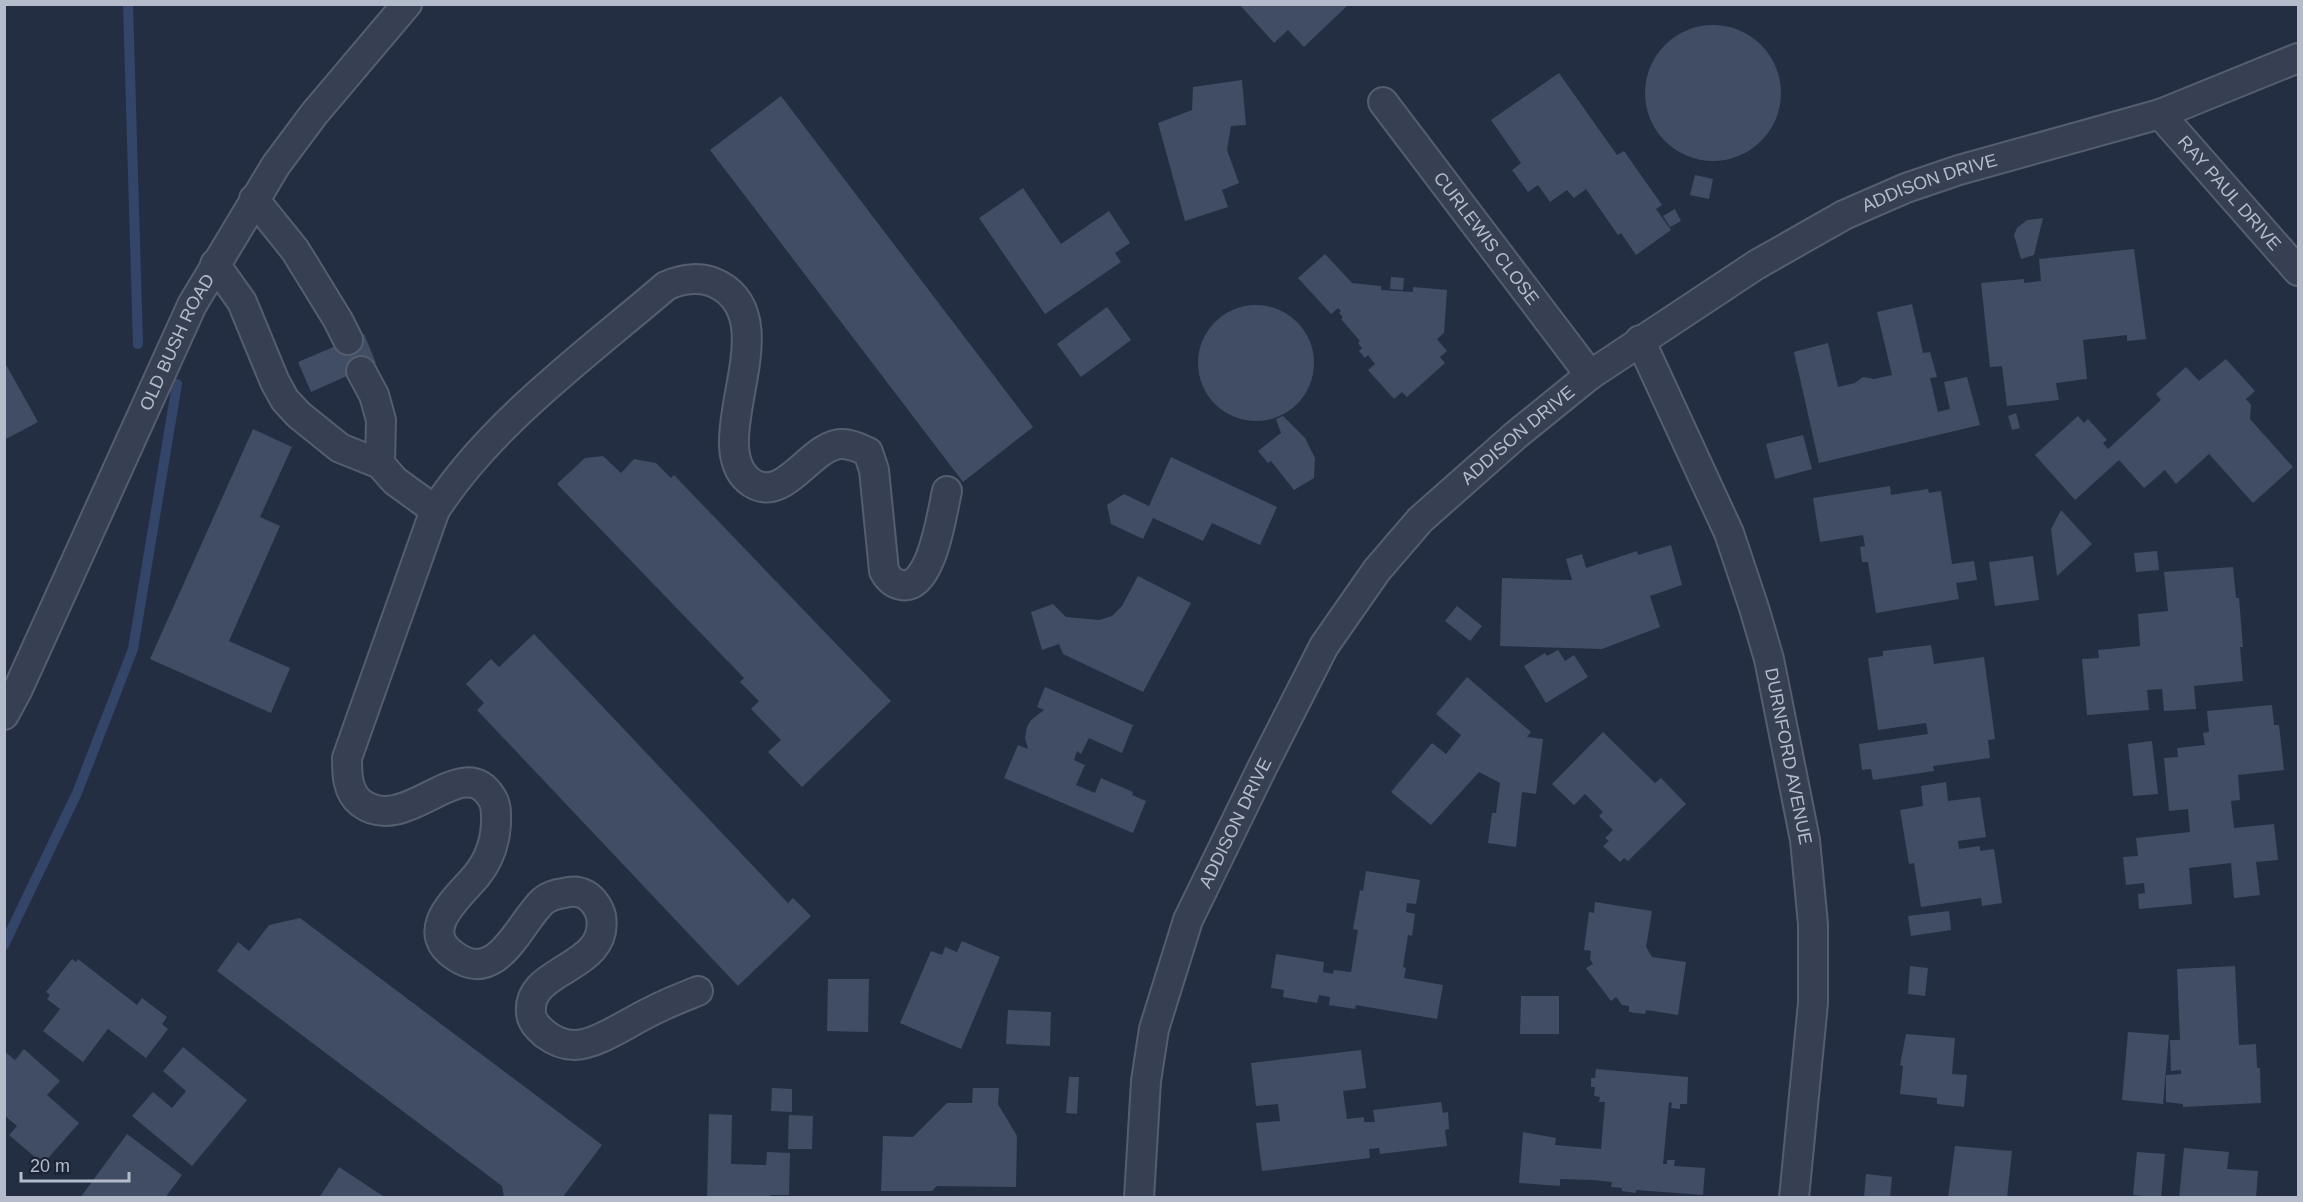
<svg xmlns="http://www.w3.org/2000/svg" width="2303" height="1202" font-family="Helvetica,sans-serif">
<rect width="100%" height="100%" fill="#232e42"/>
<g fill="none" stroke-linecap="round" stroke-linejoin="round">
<path stroke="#334669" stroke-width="10" d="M 128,4 L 138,344
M 4,945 L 77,793 L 133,649 L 177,384"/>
</g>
<path fill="#414d65" d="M 1239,4 L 1349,4 L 1304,47 L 1288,30 L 1274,43 Z
M1645 93a68 68 0 1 1 136 0a68 68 0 1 1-136 0Z
M 1559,73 L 1617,155 L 1624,151 L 1662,205 L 1656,209 L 1671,230 L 1636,255 L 1621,233 L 1618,235 L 1586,189 L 1574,198 L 1567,190 L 1550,202 L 1538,185 L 1528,192 L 1512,170 L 1521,163 L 1491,120 Z
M 1242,80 L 1246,125 L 1231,126 L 1227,150 L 1239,183 L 1222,190 L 1228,207 L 1185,221 L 1158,123 L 1192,110 L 1193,87 Z
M 781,96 L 1033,427 L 963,482 L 710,150 Z
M 1695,175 L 1713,179 L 1709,199 L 1690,195 Z
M 1023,188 L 1061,244 L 1109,211 L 1130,243 L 1115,253 L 1121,262 L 1045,314 L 979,218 Z
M 1675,209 L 1681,221 L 1670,227 L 1663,216 Z
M 2043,218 L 2034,255 L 2021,259 L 2014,235 L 2017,228 L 2027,220 Z
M 2134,249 L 2146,339 L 2127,341 L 2127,335 L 2083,340 L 2087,379 L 2056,383 L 2059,400 L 2007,406 L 2002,366 L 1990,367 L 1981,283 L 2024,279 L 2024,283 L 2041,281 L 2039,259 Z
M 1325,254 L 1352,283 L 1381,286 L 1381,290 L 1413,292 L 1413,287 L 1447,290 L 1444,333 L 1437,339 L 1447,351 L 1440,357 L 1445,363 L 1407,397 L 1402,392 L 1394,399 L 1368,370 L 1375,364 L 1368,355 L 1365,358 L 1359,351 L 1362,348 L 1358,343 L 1360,341 L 1341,319 L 1343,317 L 1339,313 L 1341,311 L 1338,308 L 1331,314 L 1298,278 Z
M 1391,277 L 1404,278 L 1403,290 L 1390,289 Z
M 1912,304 L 1923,353 L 1930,352 L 1937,377 L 1930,378 L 1938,412 L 1950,409 L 1944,382 L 1967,377 L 1980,425 L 1819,463 L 1794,352 L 1828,343 L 1838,387 L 1855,383 L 1863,377 L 1874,379 L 1892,375 L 1877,312 Z
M1198 363a58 58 0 1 1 116 0a58 58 0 1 1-116 0Z
M 1107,307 L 1131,340 L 1081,377 L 1057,344 Z
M 364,334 L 376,363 L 311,392 L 298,362 Z
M 2226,359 L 2255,391 L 2246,399 L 2251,405 L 2250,419 L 2293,467 L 2253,503 L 2209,454 L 2176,484 L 2165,470 L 2144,488 L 2119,460 L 2075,500 L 2035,455 L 2078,416 L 2084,423 L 2088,419 L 2107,440 L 2103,443 L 2108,449 L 2161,400 L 2156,394 L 2186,367 L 2199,381 Z
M 4,361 L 38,422 L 4,440 Z
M 2016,413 L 2020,428 L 2012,430 L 2008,416 Z
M 1283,416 L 1305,438 L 1315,458 L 1314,478 L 1294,490 L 1271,461 L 1268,463 L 1258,451 L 1281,433 L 1276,419 Z
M 253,429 L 292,447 L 260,517 L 280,526 L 229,641 L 290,668 L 271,713 L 150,659 Z
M 1803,435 L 1812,469 L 1775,479 L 1766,444 Z
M 603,456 L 621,473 L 634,459 L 656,463 L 671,478 L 674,475 L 891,701 L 802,787 L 768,752 L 781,740 L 751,709 L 759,701 L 740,682 L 744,678 L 557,484 L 585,458 Z
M 1171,457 L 1277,507 L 1260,545 L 1212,523 L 1203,541 L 1153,518 L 1143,539 L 1111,524 L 1107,505 L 1124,494 L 1149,506 Z
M 1890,486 L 1891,495 L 1928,489 L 1929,493 L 1941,491 L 1952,564 L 1974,561 L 1977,580 L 1956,583 L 1959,599 L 1876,613 L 1868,562 L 1862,562 L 1860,547 L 1865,546 L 1863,535 L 1820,542 L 1813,498 Z
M 2061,510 L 2092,544 L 2057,576 L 2051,529 Z
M 1671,545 L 1682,585 L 1650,596 L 1660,627 L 1602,649 L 1500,646 L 1502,578 L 1572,580 L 1566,559 L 1582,554 L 1586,568 L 1637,551 L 1638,555 Z
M 2157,551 L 2159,570 L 2136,572 L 2134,553 Z
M 2033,556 L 2039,600 L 1995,606 L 1989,562 Z
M 2233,567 L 2236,598 L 2239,598 L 2243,647 L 2240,647 L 2243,681 L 2194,686 L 2196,709 L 2164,711 L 2162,689 L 2147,690 L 2149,710 L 2087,715 L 2082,659 L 2099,658 L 2098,650 L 2140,646 L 2138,614 L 2168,611 L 2164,572 Z
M 1138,576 L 1191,603 L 1143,692 L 1063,654 L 1059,644 L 1042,650 L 1031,612 L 1053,604 L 1066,617 L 1099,620 L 1112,616 L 1122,606 Z
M 1457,606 L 1482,626 L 1470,641 L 1445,621 Z
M 534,634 L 788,903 L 793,898 L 811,916 L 738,986 L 477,710 L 484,703 L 466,684 L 491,659 L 499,667 Z
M 1931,645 L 1934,664 L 1984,657 L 1995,739 L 1988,740 L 1990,758 L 1933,766 L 1934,771 L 1873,780 L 1871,769 L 1862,770 L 1859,744 L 1928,734 L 1926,723 L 1878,730 L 1868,658 L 1883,656 L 1883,651 Z
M 1558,650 L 1565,661 L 1574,655 L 1588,677 L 1546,703 L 1524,666 L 1545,653 L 1547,656 Z
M 1467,677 L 1531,732 L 1527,737 L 1543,739 L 1536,794 L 1522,792 L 1516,847 L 1488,843 L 1492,813 L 1496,813 L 1500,783 L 1479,772 L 1431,825 L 1391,792 L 1432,743 L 1446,754 L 1461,735 L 1436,714 Z
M 1045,687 L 1133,725 L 1122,753 L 1089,738 L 1081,754 L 1077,751 L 1074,760 L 1085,765 L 1076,785 L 1095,793 L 1101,778 L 1133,792 L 1132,795 L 1146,801 L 1133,833 L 1004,778 L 1018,745 L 1028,749 L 1025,738 L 1027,727 L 1031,720 L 1044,710 L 1037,707 Z
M 2272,705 L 2274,725 L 2279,725 L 2284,770 L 2238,775 L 2240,800 L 2231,801 L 2234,828 L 2274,824 L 2278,860 L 2256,862 L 2260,895 L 2234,898 L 2231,863 L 2189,868 L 2192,904 L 2139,909 L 2138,894 L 2145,893 L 2144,883 L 2126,885 L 2123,857 L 2138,856 L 2136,838 L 2190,832 L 2188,809 L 2169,811 L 2164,758 L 2178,757 L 2177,748 L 2205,745 L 2203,733 L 2209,732 L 2207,711 Z
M 1603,732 L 1655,783 L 1661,778 L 1686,804 L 1628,861 L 1624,858 L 1620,862 L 1603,846 L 1609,841 L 1605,838 L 1613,830 L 1599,816 L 1603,812 L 1585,794 L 1574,805 L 1552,784 Z
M 2152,741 L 2158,794 L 2133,796 L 2128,744 Z
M 1946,782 L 1948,801 L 1980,797 L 1986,837 L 1958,841 L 1959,849 L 1980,846 L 1980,851 L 1994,849 L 2002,903 L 1982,906 L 1981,898 L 1921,907 L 1914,863 L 1909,864 L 1900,810 L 1923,806 L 1921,786 Z
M 1366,871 L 1420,880 L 1416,904 L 1407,903 L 1406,912 L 1415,914 L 1412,936 L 1408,935 L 1403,967 L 1406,968 L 1404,978 L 1443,985 L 1437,1019 L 1356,1005 L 1355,1009 L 1329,1005 L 1330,997 L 1319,995 L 1317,1003 L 1283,997 L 1284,990 L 1271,988 L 1276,954 L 1324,962 L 1323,972 L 1333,974 L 1334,970 L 1351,972 L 1358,930 L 1353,929 L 1360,890 L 1363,891 Z
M 1595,902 L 1652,911 L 1646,947 L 1652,957 L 1686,962 L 1678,1015 L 1646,1010 L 1645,1014 L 1629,1012 L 1629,1006 L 1622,1005 L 1616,997 L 1611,1001 L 1586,968 L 1593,964 L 1590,959 L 1591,951 L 1584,950 L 1589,912 L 1594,913 Z
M 1949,911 L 1951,930 L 1911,936 L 1908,916 Z
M 300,918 L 602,1145 L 562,1198 L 504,1198 L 502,1186 L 217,971 L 238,942 L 249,951 L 269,925 Z
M 962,941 L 1000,957 L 961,1049 L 900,1023 L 931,951 L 942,955 L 945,947 L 957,952 Z
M 72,959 L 76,962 L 78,959 L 137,1005 L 142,998 L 167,1017 L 162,1024 L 168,1029 L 146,1058 L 108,1029 L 83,1062 L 43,1031 L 60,1009 L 47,999 L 50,995 L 46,992 Z
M 1910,966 L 1928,968 L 1925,996 L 1908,994 Z
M 2235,966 L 2239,1045 L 2256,1044 L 2257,1068 L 2260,1068 L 2261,1103 L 2183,1107 L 2183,1104 L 2166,1102 L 2166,1075 L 2181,1074 L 2181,1070 L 2171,1071 L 2170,1040 L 2180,1040 L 2177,969 Z
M 828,979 L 869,979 L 868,1032 L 827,1031 Z
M 1521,996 L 1559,996 L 1559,1034 L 1520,1034 Z
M 1008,1010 L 1051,1012 L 1050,1046 L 1006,1044 Z
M 2128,1032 L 2169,1035 L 2163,1104 L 2122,1100 Z
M 1906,1034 L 1955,1038 L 1952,1074 L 1967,1075 L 1964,1107 L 1937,1104 L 1937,1098 L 1900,1094 L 1903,1066 L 1900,1065 Z
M 183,1047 L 247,1100 L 192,1166 L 132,1116 L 153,1092 L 172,1108 L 186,1091 L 163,1071 Z
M 24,1049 L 60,1081 L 47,1095 L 79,1123 L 43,1164 L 9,1135 L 17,1126 L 4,1115 L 4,1051 L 15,1060 Z
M 1361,1050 L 1366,1088 L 1343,1091 L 1347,1119 L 1364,1117 L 1364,1122 L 1375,1122 L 1373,1110 L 1441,1102 L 1443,1113 L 1448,1112 L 1449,1129 L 1445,1130 L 1447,1146 L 1380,1154 L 1379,1148 L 1369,1149 L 1370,1158 L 1262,1171 L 1256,1123 L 1280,1121 L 1278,1104 L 1256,1106 L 1251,1063 Z
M 1596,1069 L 1688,1077 L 1687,1104 L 1680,1104 L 1680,1109 L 1671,1108 L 1672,1103 L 1669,1102 L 1663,1164 L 1667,1164 L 1667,1160 L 1675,1160 L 1674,1166 L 1705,1168 L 1703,1195 L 1636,1190 L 1636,1193 L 1622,1191 L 1622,1188 L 1611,1187 L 1612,1182 L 1593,1180 L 1560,1179 L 1560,1186 L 1519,1183 L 1523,1132 L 1556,1138 L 1555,1145 L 1601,1149 L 1605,1102 L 1599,1102 L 1600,1097 L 1594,1096 L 1595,1087 L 1591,1087 L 1591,1078 L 1595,1078 Z
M 1069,1077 L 1079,1077 L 1077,1114 L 1066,1113 Z
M 772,1088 L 792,1089 L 792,1112 L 771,1111 Z
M 973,1088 L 999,1088 L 998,1104 L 1017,1136 L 1016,1187 L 937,1186 L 932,1191 L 881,1191 L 883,1136 L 913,1137 L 947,1103 L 972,1103 Z
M 709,1114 L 732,1115 L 731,1164 L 766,1165 L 767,1152 L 790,1153 L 789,1195 L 770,1195 L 770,1198 L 707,1198 Z
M 789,1115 L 813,1116 L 812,1149 L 788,1149 Z
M 127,1134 L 182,1175 L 165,1198 L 80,1198 Z
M 1955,1146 L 2012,1151 L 2007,1198 L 1948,1198 Z
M 2184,1148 L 2229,1152 L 2227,1169 L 2258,1171 L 2256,1198 L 2179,1198 Z
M 2137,1152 L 2165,1154 L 2161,1198 L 2133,1195 Z
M 339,1167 L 386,1198 L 319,1198 Z
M 1866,1174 L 1892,1177 L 1890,1198 L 1864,1198 Z"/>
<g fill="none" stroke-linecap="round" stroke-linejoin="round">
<defs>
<g id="minor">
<path id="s1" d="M 1383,102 L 1590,375"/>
<path id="s2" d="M 2160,114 L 2298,271"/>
<path d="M 254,199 L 295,250 L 338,320 L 348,340"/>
<path d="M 215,264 L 242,302 L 275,382 L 285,400 L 299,415 L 340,448 L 380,464 L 395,481 L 435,510 C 491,423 588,353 666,286 C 683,278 703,276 719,285 C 789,323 698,447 752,483 C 785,504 811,444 842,444 C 851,444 860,448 868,452 L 874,470 L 884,571 C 888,578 892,583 901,585 C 932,591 942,512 947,491"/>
<path id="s3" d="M 1640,340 L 1729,533 L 1754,608 L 1769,659 L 1805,840 L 1813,924 L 1813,1003 L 1794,1198"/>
<path d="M 361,371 L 374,395 L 381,420 L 380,464"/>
<path d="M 435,510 L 347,758 C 347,774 347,792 361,803 C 407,837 462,748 492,798 C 497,806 496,815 496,824 C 495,842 489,860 477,875 C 460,896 416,930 455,956 C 498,986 519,923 543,901 C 549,896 556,894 564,893 C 571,891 579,891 586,895 C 593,899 599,908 601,916 C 610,970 527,967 531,1012 C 531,1021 538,1028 545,1034 C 553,1040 563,1045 574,1045 C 597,1045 630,1021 652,1011 C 667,1003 683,997 698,991"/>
<path id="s4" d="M 4,715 L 18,689 L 192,305 L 276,165 L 314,114 L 407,4"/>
<path id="s5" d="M 1139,1198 L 1146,1081 L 1154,1029 L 1188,920 L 1262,768 L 1324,646 L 1377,570 L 1420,520 L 1516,435 L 1590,375 L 1756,265 L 1844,215 L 1906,188 L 1959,170 L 2160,114 L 2298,58"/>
</g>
</defs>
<use href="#minor" stroke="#555e6f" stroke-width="32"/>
<use href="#minor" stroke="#374052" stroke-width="28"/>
</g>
<g text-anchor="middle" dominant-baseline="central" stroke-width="6" stroke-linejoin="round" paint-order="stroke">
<g font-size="18" fill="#b4bccc" stroke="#1c2537">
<text stroke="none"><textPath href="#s5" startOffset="1364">ADDISON DRIVE</textPath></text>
<text stroke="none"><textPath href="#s2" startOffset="105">RAY PAUL DRIVE</textPath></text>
<text stroke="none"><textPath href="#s1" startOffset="171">CURLEWIS CLOSE</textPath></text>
<text stroke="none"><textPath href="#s4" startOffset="411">OLD BUSH ROAD</textPath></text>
<text stroke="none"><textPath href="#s5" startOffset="878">ADDISON DRIVE</textPath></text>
<text stroke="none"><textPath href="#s3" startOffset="444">DURNFORD AVENUE</textPath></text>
<text stroke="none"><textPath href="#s5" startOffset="392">ADDISON DRIVE</textPath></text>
</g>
</g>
<rect width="2303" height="1202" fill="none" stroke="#b4bccc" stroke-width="12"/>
<path d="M21 1172v9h108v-9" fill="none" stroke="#b4bccc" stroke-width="3"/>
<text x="30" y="1172" font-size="18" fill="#b4bccc" stroke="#1c2537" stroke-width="4.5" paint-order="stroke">20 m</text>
</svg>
